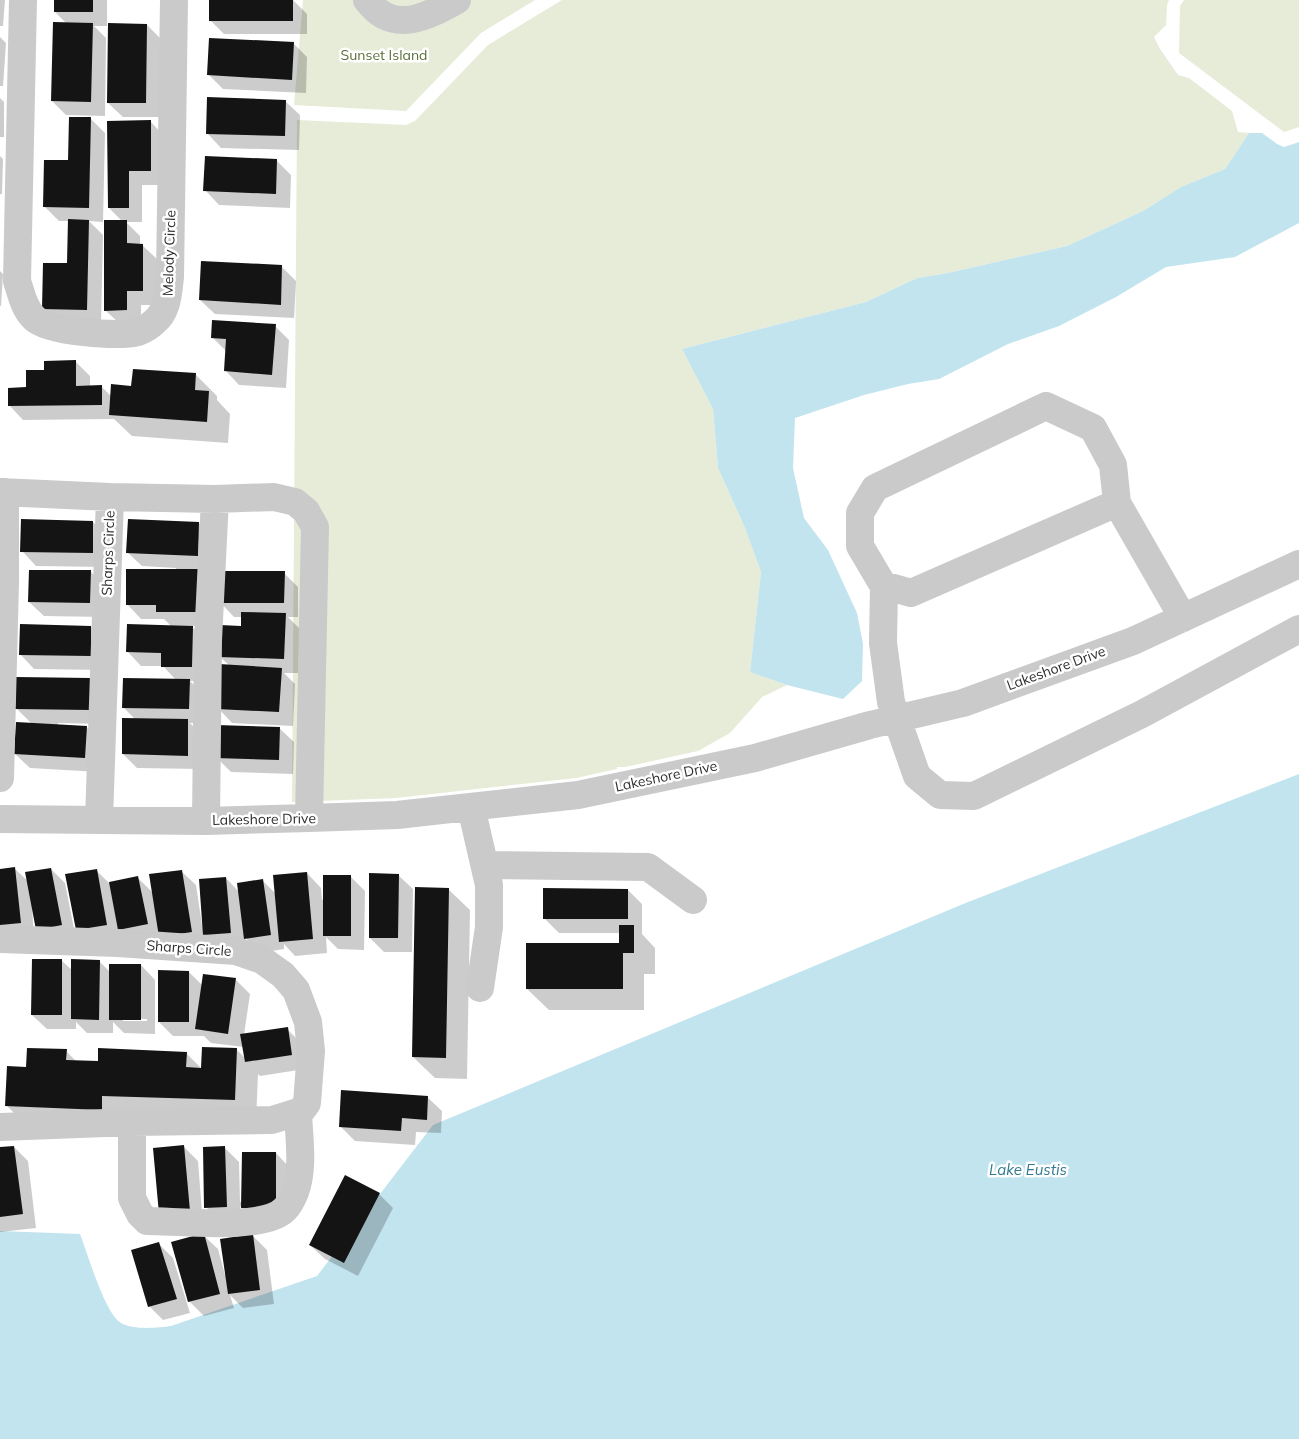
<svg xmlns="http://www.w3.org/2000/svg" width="1299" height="1439" font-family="Mulish,sans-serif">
<rect width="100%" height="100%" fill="#fff"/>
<path fill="#e6ecd8" d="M 303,0 L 535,0 L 481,33 L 406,111 L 294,105 Z
M 562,0 L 1169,0 L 1167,5 L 1166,25 L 1154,37 L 1160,49 L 1178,75 L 1189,78 L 1232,111 L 1238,132 L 1249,133 L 1225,169 L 1181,187 L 1143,211 L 1067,246 L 948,273 L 917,278 L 866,302 L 682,349 L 713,409 L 718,468 L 745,528 L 761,572 L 750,672 L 787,685 L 762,697 L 730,733 L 698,751 L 625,767 L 617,767 L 617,769 L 576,778 L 396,798 L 292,802 L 297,120 L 406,125 L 415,121 L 488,45 Z
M 1184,0 L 1299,0 L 1299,127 L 1284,132 L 1179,53 L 1180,6 Z"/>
<path fill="#c2e4ee" d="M 1249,133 L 1262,133 L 1277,144 L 1284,147 L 1299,142 L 1299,223 L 1235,257 L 1166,267 L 1116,297 L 1059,326 L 1008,344 L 939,379 L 908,384 L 864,395 L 795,418 L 793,468 L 804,518 L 828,550 L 857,613 L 863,644 L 862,681 L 843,699 L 787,685 L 750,672 L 761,572 L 745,528 L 718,468 L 713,409 L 682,349 L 866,302 L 917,278 L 948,273 L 1067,246 L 1143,211 L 1181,187 L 1225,169 Z
M 1299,774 L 1299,1439 L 0,1439 L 0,1231 L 80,1234 C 88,1254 104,1312 121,1323 C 132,1330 158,1328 171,1326 L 317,1276 L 433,1125 L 968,902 Z"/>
<path fill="#0003" fill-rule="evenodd" d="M 0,0 L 5,0 L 3,26 L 0,26 Z
M 55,0 L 107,0 L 107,26 L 94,26 L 106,38 L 105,116 L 66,115 L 52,101 L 67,24 L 55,12 Z
M 210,0 L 293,0 L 307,14 L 307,34 L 224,34 L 210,20 Z
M 147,25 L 161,39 L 159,117 L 123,117 L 108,103 Z
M 0,37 L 6,43 L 3,86 L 0,86 Z
M 293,43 L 307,57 L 306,93 L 223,89 L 209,75 Z
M 0,98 L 4,102 L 4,137 L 0,137 Z
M 285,101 L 300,115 L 299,150 L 221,148 L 207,133 Z
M 90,118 L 105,133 L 103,222 L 89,221 L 103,235 L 101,324 L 58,323 L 43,308 L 69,264 L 70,221 L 59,221 L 44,206 Z
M 150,121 L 164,136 L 164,185 L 142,185 L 142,222 L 126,222 L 140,236 L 140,245 L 142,245 L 157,259 L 156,305 L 141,305 L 141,324 L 120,324 L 105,310 L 123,222 L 109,208 Z
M 0,156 L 3,159 L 2,194 L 0,194 Z
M 277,161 L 291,175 L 290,208 L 219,205 L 205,190 Z
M 282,267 L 296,281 L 294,318 L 215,314 L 200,300 Z
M 0,271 L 3,274 L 1,306 L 0,306 Z
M 275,326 L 289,340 L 286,388 L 239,385 L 225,370 L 226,351 L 212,337 Z
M 76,362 L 90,376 L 90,387 L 101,386 L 112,397 L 132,387 L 134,370 L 196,375 L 217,396 L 217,400 L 230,414 L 228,443 L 132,436 L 114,419 L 23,420 L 9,405 L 45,371 Z
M 93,522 L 107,536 L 106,567 L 36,566 L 22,551 Z
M 199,523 L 213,538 L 216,626 L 191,626 L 207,642 L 206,681 L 190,681 L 204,695 L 203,723 L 190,723 L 202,735 L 202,769 L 137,768 L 123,754 L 135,719 L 123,707 L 176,680 L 163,666 L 141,666 L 127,651 L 172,627 L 164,619 L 141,619 L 127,604 L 176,570 L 176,568 L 142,566 L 127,552 Z
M 91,572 L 105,586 L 104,617 L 44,616 L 29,602 Z
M 284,573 L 298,587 L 298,617 L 288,617 L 300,629 L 298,673 L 284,673 L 295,684 L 293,726 L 232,723 L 218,708 L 230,666 L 220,657 L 242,627 L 242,617 L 234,617 L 220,602 Z
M 91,627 L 105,641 L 104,670 L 34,669 L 20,654 Z
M 90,680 L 104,694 L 103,724 L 58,723 L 58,726 L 86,727 L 101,741 L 99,772 L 30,768 L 15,754 L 32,724 L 16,708 Z
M 279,728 L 294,742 L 293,774 L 231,772 L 217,758 Z
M 15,869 L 29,882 L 51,869 L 65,883 L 76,939 L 52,943 L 34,908 L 32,908 L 34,937 L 0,934 L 0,870 Z
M 96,870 L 109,883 L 138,878 L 154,894 L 181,871 L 196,885 L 202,925 L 204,925 L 226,878 L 239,892 L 263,881 L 276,894 L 307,873 L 321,888 L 322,900 L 350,876 L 365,891 L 364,950 L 338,949 L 326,937 L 327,953 L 295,956 L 284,944 L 284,949 L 260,953 L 244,936 L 244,947 L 219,949 L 203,933 L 205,946 L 120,939 L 77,929 Z
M 398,875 L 413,889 L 412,952 L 384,952 L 370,938 Z
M 448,889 L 470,910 L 467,1079 L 435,1078 L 413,1057 Z
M 628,890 L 642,904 L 642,934 L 655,948 L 655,974 L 644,974 L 644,1010 L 549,1010 L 527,989 L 620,944 L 620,933 L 559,933 L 544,918 Z
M 62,961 L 73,971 L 99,961 L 110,972 L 141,965 L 155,980 L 155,1034 L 124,1033 L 113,1022 L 113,1033 L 87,1033 L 76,1022 L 76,1029 L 47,1029 L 32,1015 ZM 123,1018 L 147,1019 L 147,1021 L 123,1021 Z
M 189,972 L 203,986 L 235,979 L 250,994 L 244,1035 L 287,1029 L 301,1043 L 305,1069 L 260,1076 L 258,1074 L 256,1121 L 28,1127 L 6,1105 L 27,1069 L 66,1051 L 77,1062 L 99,1062 L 186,1053 L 202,1069 L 237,1050 L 245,1058 L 244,1047 L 211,1043 L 204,1036 L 173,1036 L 159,1022 Z
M 427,1097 L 442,1111 L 441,1133 L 416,1132 L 415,1145 L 355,1141 L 340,1126 Z
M 14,1147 L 28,1161 L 36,1228 L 0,1232 L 0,1149 Z
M 184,1147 L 198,1161 L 203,1225 L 175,1228 Z
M 225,1148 L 239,1162 L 240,1202 L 243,1202 L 276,1153 L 290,1168 L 290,1222 L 257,1222 L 240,1206 L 241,1221 L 220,1221 L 206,1207 Z
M 379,1194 L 393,1208 L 358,1276 L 325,1259 L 310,1245 Z
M 203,1235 L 218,1249 L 225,1275 L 252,1235 L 267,1250 L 274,1304 L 243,1308 L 230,1295 L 234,1308 L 204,1316 L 187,1299 L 188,1299 Z
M 159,1244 L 173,1258 L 190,1313 L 163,1320 L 149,1306 Z"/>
<path fill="#141414" d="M 54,0 L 93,0 L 93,12 L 54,12 Z
M 209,0 L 293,0 L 293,21 L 209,21 Z
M 53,22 L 93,23 L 91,102 L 51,101 Z
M 108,23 L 147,24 L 146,103 L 107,103 Z
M 209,38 L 294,42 L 292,80 L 207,75 Z
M 207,97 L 286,100 L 285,136 L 206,134 Z
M 69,117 L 91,117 L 89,208 L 43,207 L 44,160 L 68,160 Z
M 151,120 L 151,171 L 129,171 L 129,208 L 108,208 L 107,121 Z
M 205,156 L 277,159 L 276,194 L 203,191 Z
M 68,219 L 89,220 L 87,310 L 42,309 L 43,263 L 67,263 Z
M 104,220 L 127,220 L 127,243 L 143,244 L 143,291 L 127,291 L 127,310 L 104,311 Z
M 201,261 L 282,265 L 281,305 L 199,300 Z
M 212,320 L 276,324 L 272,375 L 224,371 L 226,339 L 211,338 Z
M 76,360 L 76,386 L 102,385 L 102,405 L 8,406 L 8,388 L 26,387 L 26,370 L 44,370 L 44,361 Z
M 133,369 L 196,373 L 195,390 L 209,391 L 207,422 L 109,415 L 111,384 L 131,386 Z
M 21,519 L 93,521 L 93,553 L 20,552 Z
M 128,519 L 199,522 L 198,556 L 126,553 Z
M 126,569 L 202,569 L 202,612 L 156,612 L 156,605 L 126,605 Z
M 29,570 L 91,570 L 90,603 L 28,602 Z
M 219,571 L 285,571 L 284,603 L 219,603 Z
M 241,612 L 286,613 L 284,659 L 219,657 L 220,625 L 241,626 Z
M 20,624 L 91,626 L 91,656 L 19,655 Z
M 127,624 L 193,626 L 192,667 L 161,667 L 161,653 L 126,652 Z
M 219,664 L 282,668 L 279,712 L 217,709 Z
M 16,677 L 90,678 L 90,710 L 15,709 Z
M 123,678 L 190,679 L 189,709 L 122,708 Z
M 122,718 L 188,719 L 188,756 L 122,754 Z
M 16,722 L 87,726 L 85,758 L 14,754 Z
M 216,725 L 280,727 L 279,760 L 215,758 Z
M 15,867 L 21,923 L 0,925 L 0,869 Z
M 51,868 L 62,925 L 36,930 L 25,872 Z
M 97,869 L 107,925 L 76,930 L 65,874 Z
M 182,870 L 192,932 L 159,937 L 149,874 Z
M 307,872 L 313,939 L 279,942 L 273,875 Z
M 369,873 L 399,874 L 398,938 L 369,938 Z
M 323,875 L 351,875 L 351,936 L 323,936 Z
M 138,876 L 148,924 L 118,930 L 109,882 Z
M 226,877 L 231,933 L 203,935 L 199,879 Z
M 263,879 L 271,935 L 244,939 L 237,883 Z
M 415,887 L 449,888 L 446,1058 L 412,1057 Z
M 543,888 L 628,889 L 628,919 L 543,919 Z
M 619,925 L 634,925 L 634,953 L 623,953 L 623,989 L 526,989 L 526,943 L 619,943 Z
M 32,959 L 62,959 L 62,1015 L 31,1015 Z
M 71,959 L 100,960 L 99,1020 L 71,1019 Z
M 109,964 L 141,964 L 141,1020 L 109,1020 Z
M 158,970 L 189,971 L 189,1022 L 158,1022 Z
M 203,974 L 236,978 L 228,1034 L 195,1029 Z
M 288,1027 L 292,1055 L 245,1062 L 240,1034 Z
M 202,1047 L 237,1048 L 235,1100 L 102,1096 L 102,1110 L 5,1106 L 7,1066 L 26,1067 L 27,1048 L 67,1049 L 66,1060 L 98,1061 L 98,1048 L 187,1052 L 186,1067 L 201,1068 Z
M 341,1090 L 428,1096 L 427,1120 L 402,1118 L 401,1131 L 339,1127 Z
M 184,1145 L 190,1211 L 159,1214 L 153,1148 Z
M 14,1146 L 23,1214 L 0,1217 L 0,1147 Z
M 225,1146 L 227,1207 L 204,1208 L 203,1147 Z
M 242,1152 L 276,1152 L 276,1209 L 241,1208 Z
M 345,1175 L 380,1193 L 344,1263 L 309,1245 Z
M 204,1233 L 220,1294 L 188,1302 L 171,1242 Z
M 253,1234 L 260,1290 L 228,1294 L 220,1239 Z
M 159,1242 L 177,1299 L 148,1307 L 131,1250 Z"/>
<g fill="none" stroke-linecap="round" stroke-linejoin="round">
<path stroke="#cacaca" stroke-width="28" d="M 23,0 L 17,281 C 21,293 24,309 34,318 C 48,332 119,337 138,332 C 143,330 150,326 154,322 C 168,311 168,293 170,277 L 174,0
M 367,0 C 393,35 427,17 457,0
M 0,492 L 110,497 L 215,499 L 274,497 L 295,502 L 306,511 L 315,527 L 309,818
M 1117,503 L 911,593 L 883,585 L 860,546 L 860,513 L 875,488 L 1046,406 L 1093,428 L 1113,465 L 1117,503 L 1183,618
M 884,586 L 883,643 L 891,702 L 917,776 L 940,795 L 974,796 L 1142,714 L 1299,629
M 0,778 L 5,582 L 5,492
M 471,807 L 489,885 L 489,927 L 480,988
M 0,819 L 206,821 L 309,818 L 397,815 L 578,795 L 755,758 L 870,725 L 963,703 L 1133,641 L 1299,564
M 99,820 L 110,497
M 206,821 L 208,640 L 215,499
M 485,865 L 648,867 L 693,900
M 0,939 L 118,943 L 236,951 L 262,960 L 283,975 L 296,990 L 308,1022 L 311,1051 L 307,1103 L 301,1111 L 272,1120 L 132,1122 L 0,1127
M 132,1122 L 132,1198 L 140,1214 L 147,1221 C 178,1221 265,1231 285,1209 C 289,1205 293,1197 295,1192 C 304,1168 299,1138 298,1113"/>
</g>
<g text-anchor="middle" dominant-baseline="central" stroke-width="5" stroke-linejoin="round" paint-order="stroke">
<g font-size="14" fill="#586d36" stroke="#fff">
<text x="384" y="55">Sunset Island</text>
</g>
<g font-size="14" fill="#2d2d2d" stroke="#fff">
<text transform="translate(169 253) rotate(-88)">Melody Circle</text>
<text transform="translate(108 553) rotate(-88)">Sharps Circle</text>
<text transform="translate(1056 668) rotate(-20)">Lakeshore Drive</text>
<text transform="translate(666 776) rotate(-12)">Lakeshore Drive</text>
<text transform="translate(264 819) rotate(-1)">Lakeshore Drive</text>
<text transform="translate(189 948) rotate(4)">Sharps Circle</text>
</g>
<g font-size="15" font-style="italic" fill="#317a8f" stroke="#fff">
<text x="1028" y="1169">Lake Eustis</text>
</g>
</g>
</svg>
